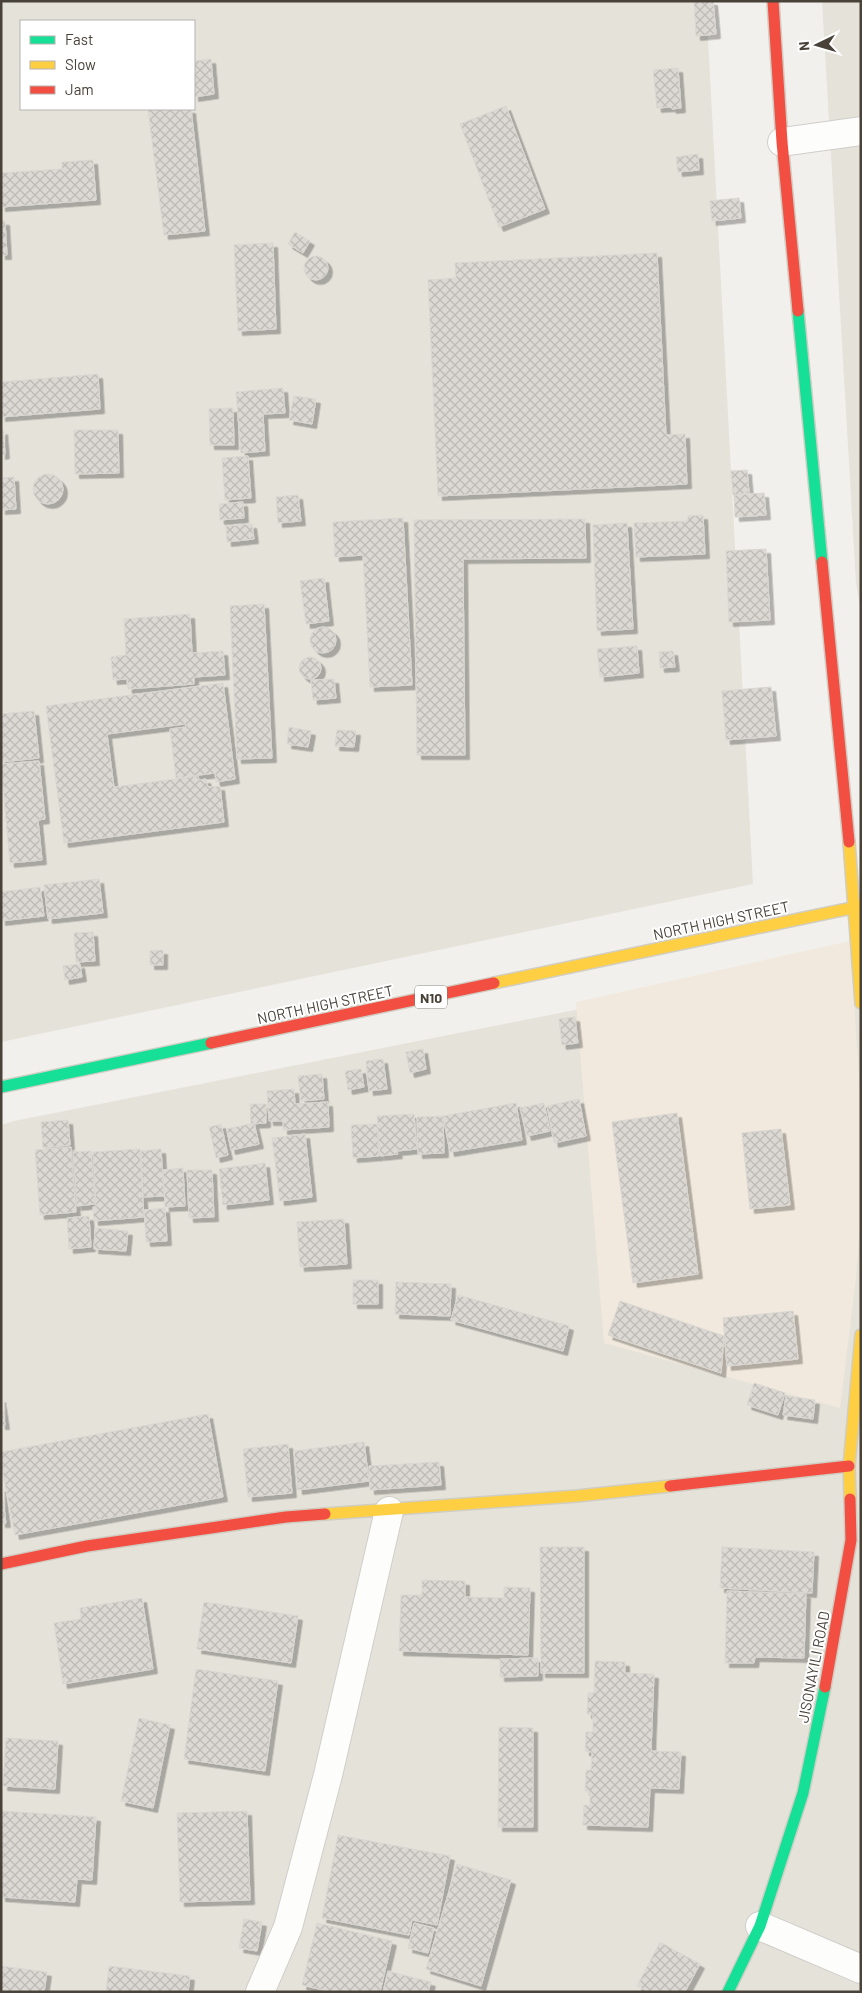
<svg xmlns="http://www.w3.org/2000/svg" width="862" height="1993" font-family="Barlow,sans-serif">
<defs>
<pattern id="building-cross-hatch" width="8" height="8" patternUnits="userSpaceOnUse" patternTransform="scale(1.25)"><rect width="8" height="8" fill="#dcd9d4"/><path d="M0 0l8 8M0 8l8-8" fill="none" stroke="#bebbb7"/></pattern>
<filter id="shadow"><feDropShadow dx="4.5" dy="4.5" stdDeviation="0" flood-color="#0004"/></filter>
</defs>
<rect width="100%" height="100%" fill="#f2f0ec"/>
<path fill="#e5e2da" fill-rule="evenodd" d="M 1,1 L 706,1 L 753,884 L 1,1042 ZM 21,21 L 194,21 L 194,109 L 21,109 Z
M 822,1 L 861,1 L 861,611 L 856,583 Z
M 861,958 L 861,1992 L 1,1992 L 1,1125 L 14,1121 L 580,1009 Z"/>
<path fill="#f1e9dd" d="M 850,941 L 861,1107 L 861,1212 L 856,1279 L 840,1408 L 604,1343 L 576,1002 Z"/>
<path fill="url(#building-cross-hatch)" stroke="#dad7d2" filter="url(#shadow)" d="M 694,1 L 713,1 L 716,34 L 696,36 Z
M 211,59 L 214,94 L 194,97 L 194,61 Z
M 678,68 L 681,108 L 672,109 L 671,107 L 657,108 L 653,70 Z
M 506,106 L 545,209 L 499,227 L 460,124 Z
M 148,109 L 191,109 L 205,231 L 164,235 Z
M 698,154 L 699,170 L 678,172 L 676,157 Z
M 93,160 L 96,200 L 1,207 L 1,173 L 62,169 L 62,162 Z
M 739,198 L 741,218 L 712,221 L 710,201 Z
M 1,221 L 5,221 L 7,255 L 1,255 Z
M 295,232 L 310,241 L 303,253 L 288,244 Z
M 273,243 L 276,329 L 238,331 L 234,245 Z
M 657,253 L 666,435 L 685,434 L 687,484 L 438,496 L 428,280 L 456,278 L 455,263 Z
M304 268a12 12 0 1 1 24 0a12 12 0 1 1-24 0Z
M 98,374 L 100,409 L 1,417 L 1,382 Z
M 283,388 L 285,413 L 263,414 L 265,451 L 241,453 L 236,392 Z
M 294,396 L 316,399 L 312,424 L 289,420 Z
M 233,408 L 234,445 L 210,445 L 209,409 Z
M 3,430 L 5,454 L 1,455 L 1,431 Z
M 74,430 L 118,430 L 119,473 L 75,474 Z
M 248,456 L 251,498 L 225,500 L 222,458 Z
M 747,470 L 749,493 L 733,495 L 731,471 Z
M33 489a15 15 0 1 1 30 0a15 15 0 1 1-30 0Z
M 14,477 L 16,509 L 1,510 L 1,478 Z
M 764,493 L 766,515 L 735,517 L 734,495 Z
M 298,495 L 301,521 L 278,523 L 276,497 Z
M 243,502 L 244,518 L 220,520 L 219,504 Z
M 703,515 L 705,554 L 636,557 L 634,523 L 688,521 L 688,516 Z
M 403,518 L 412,685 L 370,687 L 363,555 L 335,557 L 333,522 Z
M 585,519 L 586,558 L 463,559 L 465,755 L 417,755 L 414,520 Z
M 627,523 L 633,629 L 597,631 L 593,525 Z
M 252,524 L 254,539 L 227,542 L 226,526 Z
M 766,549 L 770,620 L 729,622 L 726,551 Z
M 324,578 L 329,621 L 306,624 L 300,581 Z
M 264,604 L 272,758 L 237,759 L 230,606 Z
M 190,614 L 192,653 L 223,651 L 225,675 L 194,677 L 194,684 L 128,689 L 127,679 L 113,680 L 111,657 L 126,655 L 124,619 Z
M310 640a13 13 0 1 1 26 0a13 13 0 1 1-26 0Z
M 637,646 L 639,673 L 600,677 L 597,649 Z
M 673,651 L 675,667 L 660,668 L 659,652 Z
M299 668a11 11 0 1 1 22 0a11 11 0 1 1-22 0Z
M 334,679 L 336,698 L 313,700 L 311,680 Z
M 223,683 L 235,779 L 216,782 L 215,773 L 176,778 L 170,729 L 186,727 L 185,724 L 107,734 L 114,787 L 198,776 L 199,780 L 206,779 L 208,787 L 220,786 L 224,822 L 64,843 L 46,706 Z
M 771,687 L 776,736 L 726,740 L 722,691 Z
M 34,711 L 39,758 L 1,762 L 1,714 Z
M 289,727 L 311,731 L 308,747 L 287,744 Z
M 337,730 L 356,731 L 354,747 L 335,746 Z
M 39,761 L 45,819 L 38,820 L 42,860 L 10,863 L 1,764 Z
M 99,879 L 103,913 L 48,919 L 44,885 Z
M 40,887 L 44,916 L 1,921 L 1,892 Z
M 93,932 L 95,961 L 76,962 L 74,933 Z
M 163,950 L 163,965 L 150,965 L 150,951 Z
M 80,964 L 82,977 L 65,980 L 63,966 Z
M 575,1017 L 578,1043 L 562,1045 L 559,1019 Z
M 423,1049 L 426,1069 L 410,1073 L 406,1052 Z
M 383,1059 L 387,1089 L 369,1091 L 366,1061 Z
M 361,1069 L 364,1087 L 348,1090 L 345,1071 Z
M 322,1074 L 324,1099 L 301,1101 L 298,1076 Z
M 294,1089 L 295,1104 L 328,1102 L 329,1127 L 283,1130 L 283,1121 L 269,1121 L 267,1091 Z
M 579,1099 L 586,1136 L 554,1143 L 547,1106 Z
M 516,1103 L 522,1140 L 450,1152 L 443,1116 Z
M 544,1103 L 550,1131 L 527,1136 L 520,1108 Z
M 250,1104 L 266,1104 L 266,1123 L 251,1124 Z
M 677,1113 L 698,1274 L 633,1283 L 612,1122 Z
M 414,1114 L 417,1149 L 397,1151 L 398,1154 L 380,1156 L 377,1116 Z
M 443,1116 L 444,1153 L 418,1154 L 417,1117 Z
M 68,1120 L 70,1145 L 43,1148 L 41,1122 Z
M 254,1123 L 259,1144 L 231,1150 L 227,1129 Z
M 221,1124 L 228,1155 L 216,1158 L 209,1127 Z
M 377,1124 L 379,1156 L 353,1158 L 351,1125 Z
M 781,1129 L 790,1205 L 750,1209 L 742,1133 Z
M 305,1134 L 312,1197 L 280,1201 L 272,1138 Z
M 71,1147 L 76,1212 L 40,1215 L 35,1150 Z
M 140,1149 L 144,1217 L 94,1221 L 93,1207 L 96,1207 L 93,1152 Z
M 161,1149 L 164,1196 L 143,1197 L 141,1151 Z
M 91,1151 L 95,1204 L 77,1206 L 73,1152 Z
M 265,1163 L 269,1200 L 223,1205 L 219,1169 Z
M 183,1168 L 185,1206 L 165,1207 L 163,1170 Z
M 187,1170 L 212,1170 L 214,1217 L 189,1218 Z
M 165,1208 L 167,1241 L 146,1242 L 144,1210 Z
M 89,1216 L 91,1247 L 69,1249 L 67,1218 Z
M 344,1219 L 347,1264 L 300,1267 L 297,1222 Z
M 95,1228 L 128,1231 L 126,1251 L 94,1249 Z
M 353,1280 L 378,1280 L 378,1304 L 353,1304 Z
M 396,1282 L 451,1284 L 450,1316 L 395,1314 Z
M 458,1295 L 569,1326 L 563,1351 L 451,1320 Z
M 620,1301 L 724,1336 L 721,1373 L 608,1335 Z
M 793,1311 L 798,1359 L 727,1366 L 723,1318 Z
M 754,1383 L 785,1393 L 778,1415 L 747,1405 Z
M 786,1396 L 815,1400 L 813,1419 L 783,1415 Z
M 1,1398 L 5,1425 L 1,1425 Z
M 208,1414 L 223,1497 L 15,1535 L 1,1464 L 1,1452 Z
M 364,1442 L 369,1481 L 298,1490 L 294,1451 Z
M 288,1444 L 292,1493 L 248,1497 L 243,1449 Z
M 439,1462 L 441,1485 L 370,1490 L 369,1466 Z
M 1,1487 L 6,1523 L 1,1523 Z
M 540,1547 L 584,1547 L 584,1673 L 541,1673 Z
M 722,1547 L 814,1552 L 812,1593 L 720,1588 Z
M 422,1580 L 465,1581 L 465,1597 L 504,1598 L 504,1587 L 530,1588 L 528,1655 L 399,1651 L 401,1595 L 422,1595 Z
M 727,1591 L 806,1594 L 804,1658 L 755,1657 L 754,1663 L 725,1663 Z
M 142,1598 L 153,1669 L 63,1684 L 54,1623 L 81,1619 L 80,1608 Z
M 204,1602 L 298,1616 L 291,1663 L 197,1649 Z
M 538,1658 L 538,1676 L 500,1677 L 500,1659 Z
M 595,1661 L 625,1662 L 625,1673 L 654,1674 L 651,1751 L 681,1752 L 679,1789 L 650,1788 L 648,1827 L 583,1825 L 584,1805 L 590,1806 L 590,1791 L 585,1791 L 586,1770 L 591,1770 L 592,1752 L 585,1751 L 586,1732 L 593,1732 L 593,1714 L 587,1714 L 588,1693 L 594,1693 Z
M 196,1669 L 278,1681 L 265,1771 L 184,1759 Z
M 139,1718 L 170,1725 L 153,1808 L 121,1801 Z
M 499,1727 L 533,1728 L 533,1827 L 498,1827 Z
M 6,1738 L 58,1741 L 55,1789 L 3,1786 Z
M 1,1811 L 96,1817 L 92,1880 L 77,1879 L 75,1902 L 1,1897 Z
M 247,1811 L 250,1900 L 180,1902 L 177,1813 Z
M 338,1835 L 450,1856 L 437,1925 L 412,1920 L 409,1935 L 322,1918 Z
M 457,1864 L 511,1880 L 481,1986 L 426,1969 Z
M 244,1919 L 262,1922 L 257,1951 L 239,1948 Z
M 317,1923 L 392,1941 L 380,1992 L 331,1992 L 302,1985 Z
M 414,1923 L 434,1928 L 428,1953 L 408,1948 Z
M 660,1942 L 700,1964 L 685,1992 L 649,1992 L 637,1986 Z
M 1,1966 L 47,1972 L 44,1992 L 1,1992 Z
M 109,1966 L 190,1976 L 188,1992 L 106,1992 Z
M 388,1971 L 431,1982 L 428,1992 L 383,1992 Z"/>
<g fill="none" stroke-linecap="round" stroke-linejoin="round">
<defs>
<path id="street" d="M 782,142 L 861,131
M 760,1926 L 861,1969
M 260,1992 L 288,1927 L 328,1775 L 389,1511"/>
<path id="fast" d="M 798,311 L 822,562
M 1,1087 L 211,1043
M 728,1992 L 760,1926 L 803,1793 L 825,1687"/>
<path id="slow" d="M 849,842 L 861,1003
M 494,983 L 861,906
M 850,1499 L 849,1466 L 861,1335
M 325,1514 L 577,1496 L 670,1486"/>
<path id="jam" d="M 773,1 L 782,142 L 798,311
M 822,562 L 849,842
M 211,1043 L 494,983
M 670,1486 L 849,1466
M 1,1564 L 87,1546 L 286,1517 L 325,1514
M 825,1687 L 851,1540 L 850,1499"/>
</defs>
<use href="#street" stroke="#d0ceca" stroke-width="30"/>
<use href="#fast" stroke="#d0cdc3" stroke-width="14"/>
<use href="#slow" stroke="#d0cdc3" stroke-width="14"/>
<use href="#jam" stroke="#d0cdc3" stroke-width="14"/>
<use href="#street" stroke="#fdfdfc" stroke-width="28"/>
<use href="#fast" stroke="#16e098" stroke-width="11"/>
<use href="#slow" stroke="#ffcf43" stroke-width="11"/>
<use href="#jam" stroke="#f24e42" stroke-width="11"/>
</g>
<g text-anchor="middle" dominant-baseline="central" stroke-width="4" stroke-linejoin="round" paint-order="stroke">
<rect fill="#fff" stroke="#7f7b74" stroke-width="1" x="415" y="985.5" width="32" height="23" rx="4"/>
<g font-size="14" font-weight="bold" fill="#484238">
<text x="431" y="997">N10</text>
</g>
<g font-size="15" fill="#484238" stroke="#fff">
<text transform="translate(721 920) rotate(-12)">NORTH HIGH STREET</text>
<text transform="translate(325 1004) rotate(-12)">NORTH HIGH STREET</text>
<text transform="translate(813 1667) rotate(-79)">JISONAYILI ROAD</text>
</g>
</g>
<rect width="862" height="1993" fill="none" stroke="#484238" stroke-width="5"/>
<rect x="20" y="20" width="175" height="90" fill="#ffffff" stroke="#b6b3af"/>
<rect x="30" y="36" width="25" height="8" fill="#16e098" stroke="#b6b3af"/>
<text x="65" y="45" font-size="15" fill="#484238">Fast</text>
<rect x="30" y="61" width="25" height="8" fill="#ffcf43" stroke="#b6b3af"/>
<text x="65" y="70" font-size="15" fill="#484238">Slow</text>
<rect x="30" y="86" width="25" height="8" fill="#f24e42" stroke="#b6b3af"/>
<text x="65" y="95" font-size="15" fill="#484238">Jam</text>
<g transform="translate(817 45) rotate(265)" stroke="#ffffff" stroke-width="4" paint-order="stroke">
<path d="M0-4L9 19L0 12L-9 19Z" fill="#484238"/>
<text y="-8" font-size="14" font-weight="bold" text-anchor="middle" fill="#484238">N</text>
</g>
</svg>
